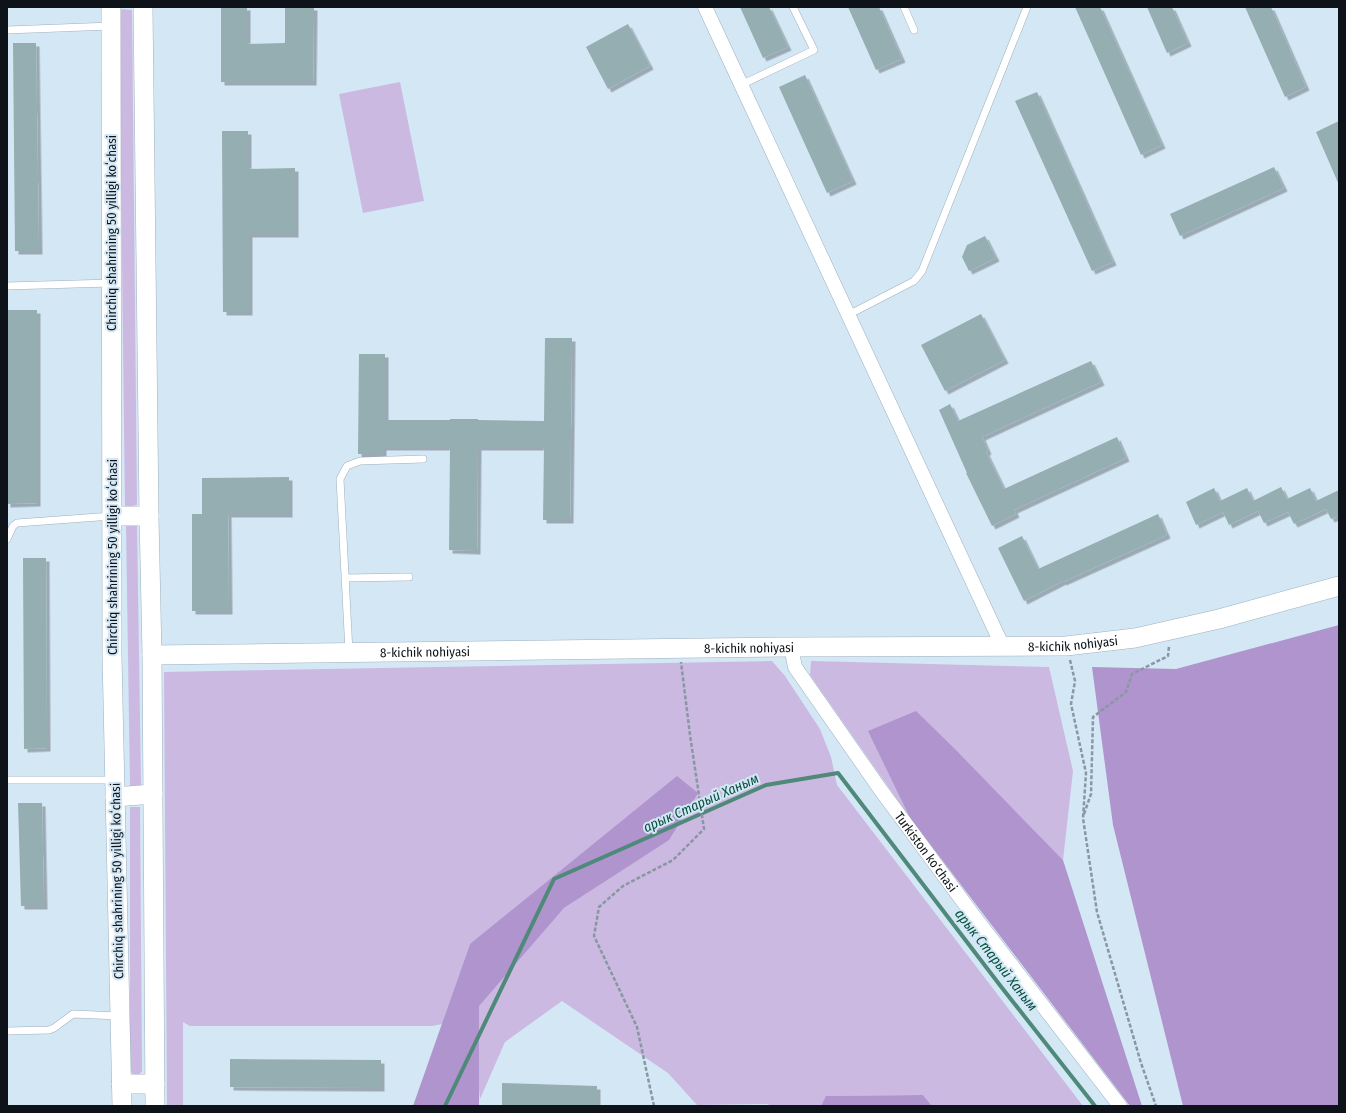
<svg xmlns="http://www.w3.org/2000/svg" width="1346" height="1113" font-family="'Fira Sans Condensed',sans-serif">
<defs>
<filter id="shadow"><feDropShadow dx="3.5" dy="3.5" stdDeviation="0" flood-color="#0004"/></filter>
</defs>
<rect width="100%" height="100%" fill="#d4e7f5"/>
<path fill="#cbb9e1" d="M 119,9 L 132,10 L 137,505 L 128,507 L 125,506 Z
M 400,82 L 424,201 L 363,213 L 339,94 Z
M 126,525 L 137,525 L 141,785 L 130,786 Z
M 772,661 L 785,676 L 820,729 L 831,757 L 837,785 L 1083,1106 L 932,1106 L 923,1095 L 827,1096 L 821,1106 L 770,1106 L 768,1104 L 697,1105 L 668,1073 L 562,1001 L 505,1042 L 480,1099 L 470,1010 L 564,908 L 669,839 L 470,944 L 442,1024 L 432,1026 L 190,1026 L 183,1022 L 183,1106 L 167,1106 L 164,672 Z
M 811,661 L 1049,667 L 1073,771 L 1063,860 L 959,753 L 869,731 L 910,818 L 810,675 Z
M 130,807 L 140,807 L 142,1071 L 139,1075 L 134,1075 L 130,1071 Z"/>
<path fill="#af94ce" d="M 1339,625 L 1339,1106 L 1183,1106 L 1113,825 L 1092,667 L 1176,669 Z
M 916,711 L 959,753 L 1063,860 L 1142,1106 L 1130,1106 L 910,818 L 868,731 Z
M 677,776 L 698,793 L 669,840 L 564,908 L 479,1006 L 479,1106 L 413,1106 L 470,944 Z
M 923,1095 L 932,1106 L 821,1106 L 826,1096 Z"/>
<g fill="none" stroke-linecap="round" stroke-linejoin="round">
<path stroke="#4f8979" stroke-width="4" d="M 445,1106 L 554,879 L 766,785 L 838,773 L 999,984 L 1095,1106"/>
</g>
<path fill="#95aeb1" filter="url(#shadow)" d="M 221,7 L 247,7 L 247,44 L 285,43 L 285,7 L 314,7 L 313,82 L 221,82 Z
M 740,7 L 769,7 L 788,47 L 763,58 Z
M 848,7 L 879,7 L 902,59 L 876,70 Z
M 1075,7 L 1100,7 L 1162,145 L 1141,155 Z
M 1147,7 L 1172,7 L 1188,43 L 1167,53 Z
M 1245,7 L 1271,7 L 1306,87 L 1285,97 Z
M 628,24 L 650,66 L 608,89 L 586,47 Z
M 13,43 L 36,43 L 39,251 L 15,251 Z
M 805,75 L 853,181 L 827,193 L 779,87 Z
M 1037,92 L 1113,262 L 1092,271 L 1015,101 Z
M 1339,121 L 1339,185 L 1316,132 Z
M 222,131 L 248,131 L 248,169 L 295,168 L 295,234 L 249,234 L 249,312 L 223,312 Z
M 1274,167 L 1284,188 L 1180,236 L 1170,214 Z
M 985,236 L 996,258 L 969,271 L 962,257 L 967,245 Z
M 7,310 L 37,310 L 37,503 L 7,504 Z
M 981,314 L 1005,360 L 945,391 L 921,345 Z
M 545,338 L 572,338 L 570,520 L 543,520 L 544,447 L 478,447 L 477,551 L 449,550 L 450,447 L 383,447 L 383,454 L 358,454 L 359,354 L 385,354 L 385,420 L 450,420 L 450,419 L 478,419 L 478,420 L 544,421 Z
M 1091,361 L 1101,382 L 982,437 L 988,451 L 986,452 L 1004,489 L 1117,437 L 1126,458 L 1014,510 L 1016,514 L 992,526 L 966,473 L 967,473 L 939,410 L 950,404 L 958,421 Z
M 289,477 L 289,514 L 228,514 L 229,611 L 192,611 L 192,514 L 202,514 L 202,478 Z
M 1281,487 L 1287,499 L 1310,488 L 1316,501 L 1339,490 L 1339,516 L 1331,519 L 1326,509 L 1294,524 L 1288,512 L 1264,523 L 1258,511 L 1229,525 L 1223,512 L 1196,525 L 1186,502 L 1214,488 L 1220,501 L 1247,488 L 1253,501 Z
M 1158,514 L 1167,535 L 1063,582 L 1063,581 L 1024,601 L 998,548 L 1022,536 L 1038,569 Z
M 23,558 L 46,558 L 47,748 L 24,749 Z
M 18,803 L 42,803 L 44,906 L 21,906 Z
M 230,1059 L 381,1060 L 381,1088 L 230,1087 Z
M 502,1083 L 597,1086 L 597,1106 L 502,1106 Z"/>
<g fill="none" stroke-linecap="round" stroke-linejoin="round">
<defs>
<path id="lane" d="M 904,7 L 914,30
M 7,30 L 111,26
M 741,85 L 814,50 L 793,7
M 7,286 L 111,283
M 848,315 L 914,281 L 922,271 L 1027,7
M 7,539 L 13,526 L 17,523 L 112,516
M 345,578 L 409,577
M 349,652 L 340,479 L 347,466 L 360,461 L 423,459
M 7,780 L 115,780
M 7,1031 L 49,1030 L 54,1028 L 73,1014 L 119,1016"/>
<g id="street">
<path d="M 705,7 L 1002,645"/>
<path id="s1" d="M 791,647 L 795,667 L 880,789 L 976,919 L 1120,1106"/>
</g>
<g id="secondary">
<path d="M 111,7 L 112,656 L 122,1106"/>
<path d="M 143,7 L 149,516 L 152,655 L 155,1106"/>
<path d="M 112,516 L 149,516"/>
<path id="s2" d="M 152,655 L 791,647 L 1066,646 L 1135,638 L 1219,619 L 1339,586"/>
<path d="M 115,797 L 153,794"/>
<path d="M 121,1084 L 155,1084"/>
</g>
</defs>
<use href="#lane" stroke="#9eb0be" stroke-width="8"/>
<use href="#street" stroke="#9eb0be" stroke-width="15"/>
<use href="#secondary" stroke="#9eb0be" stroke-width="20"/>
<path stroke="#8997a2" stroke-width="2.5" stroke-dasharray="4 2" stroke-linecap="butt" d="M 1070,660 L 1075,681 L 1071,704 L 1086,773 L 1083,818 L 1097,912 L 1141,1063 L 1156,1106
M 1084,814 L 1091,794 L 1093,717 L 1126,692 L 1132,674 L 1168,656 L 1169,646
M 654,1106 L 637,1027 L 594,936 L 599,907 L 623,886 L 673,860 L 704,829 L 690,735 L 681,662"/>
<use href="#lane" stroke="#fff" stroke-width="7"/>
<use href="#street" stroke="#fff" stroke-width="14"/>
<use href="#secondary" stroke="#fff" stroke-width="19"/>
</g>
<g text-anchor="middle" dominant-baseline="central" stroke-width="4" stroke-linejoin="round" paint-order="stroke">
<g font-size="13" fill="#0d1318" stroke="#d4e7f5">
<text transform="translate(111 233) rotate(-90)">Chirchiq shahrining 50 yilligi koʻchasi</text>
<text transform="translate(112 557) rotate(-90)">Chirchiq shahrining 50 yilligi koʻchasi</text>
<text stroke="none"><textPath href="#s2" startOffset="921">8-kichik nohiyasi</textPath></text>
<text stroke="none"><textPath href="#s2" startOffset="597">8-kichik nohiyasi</textPath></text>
<text stroke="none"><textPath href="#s2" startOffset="273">8-kichik nohiyasi</textPath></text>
<text stroke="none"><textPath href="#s1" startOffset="247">Turkiston ko‘chasi</textPath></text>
<text transform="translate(117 881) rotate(-91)">Chirchiq shahrining 50 yilligi koʻchasi</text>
</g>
<g font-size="14" font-style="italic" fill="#074f3e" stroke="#d4e7f5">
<text transform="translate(701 803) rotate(-24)">арык Старый Ханым</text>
<text transform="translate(996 960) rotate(52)">арык Старый Ханым</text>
</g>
</g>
<rect width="1346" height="1113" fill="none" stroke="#0d1318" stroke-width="16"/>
</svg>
